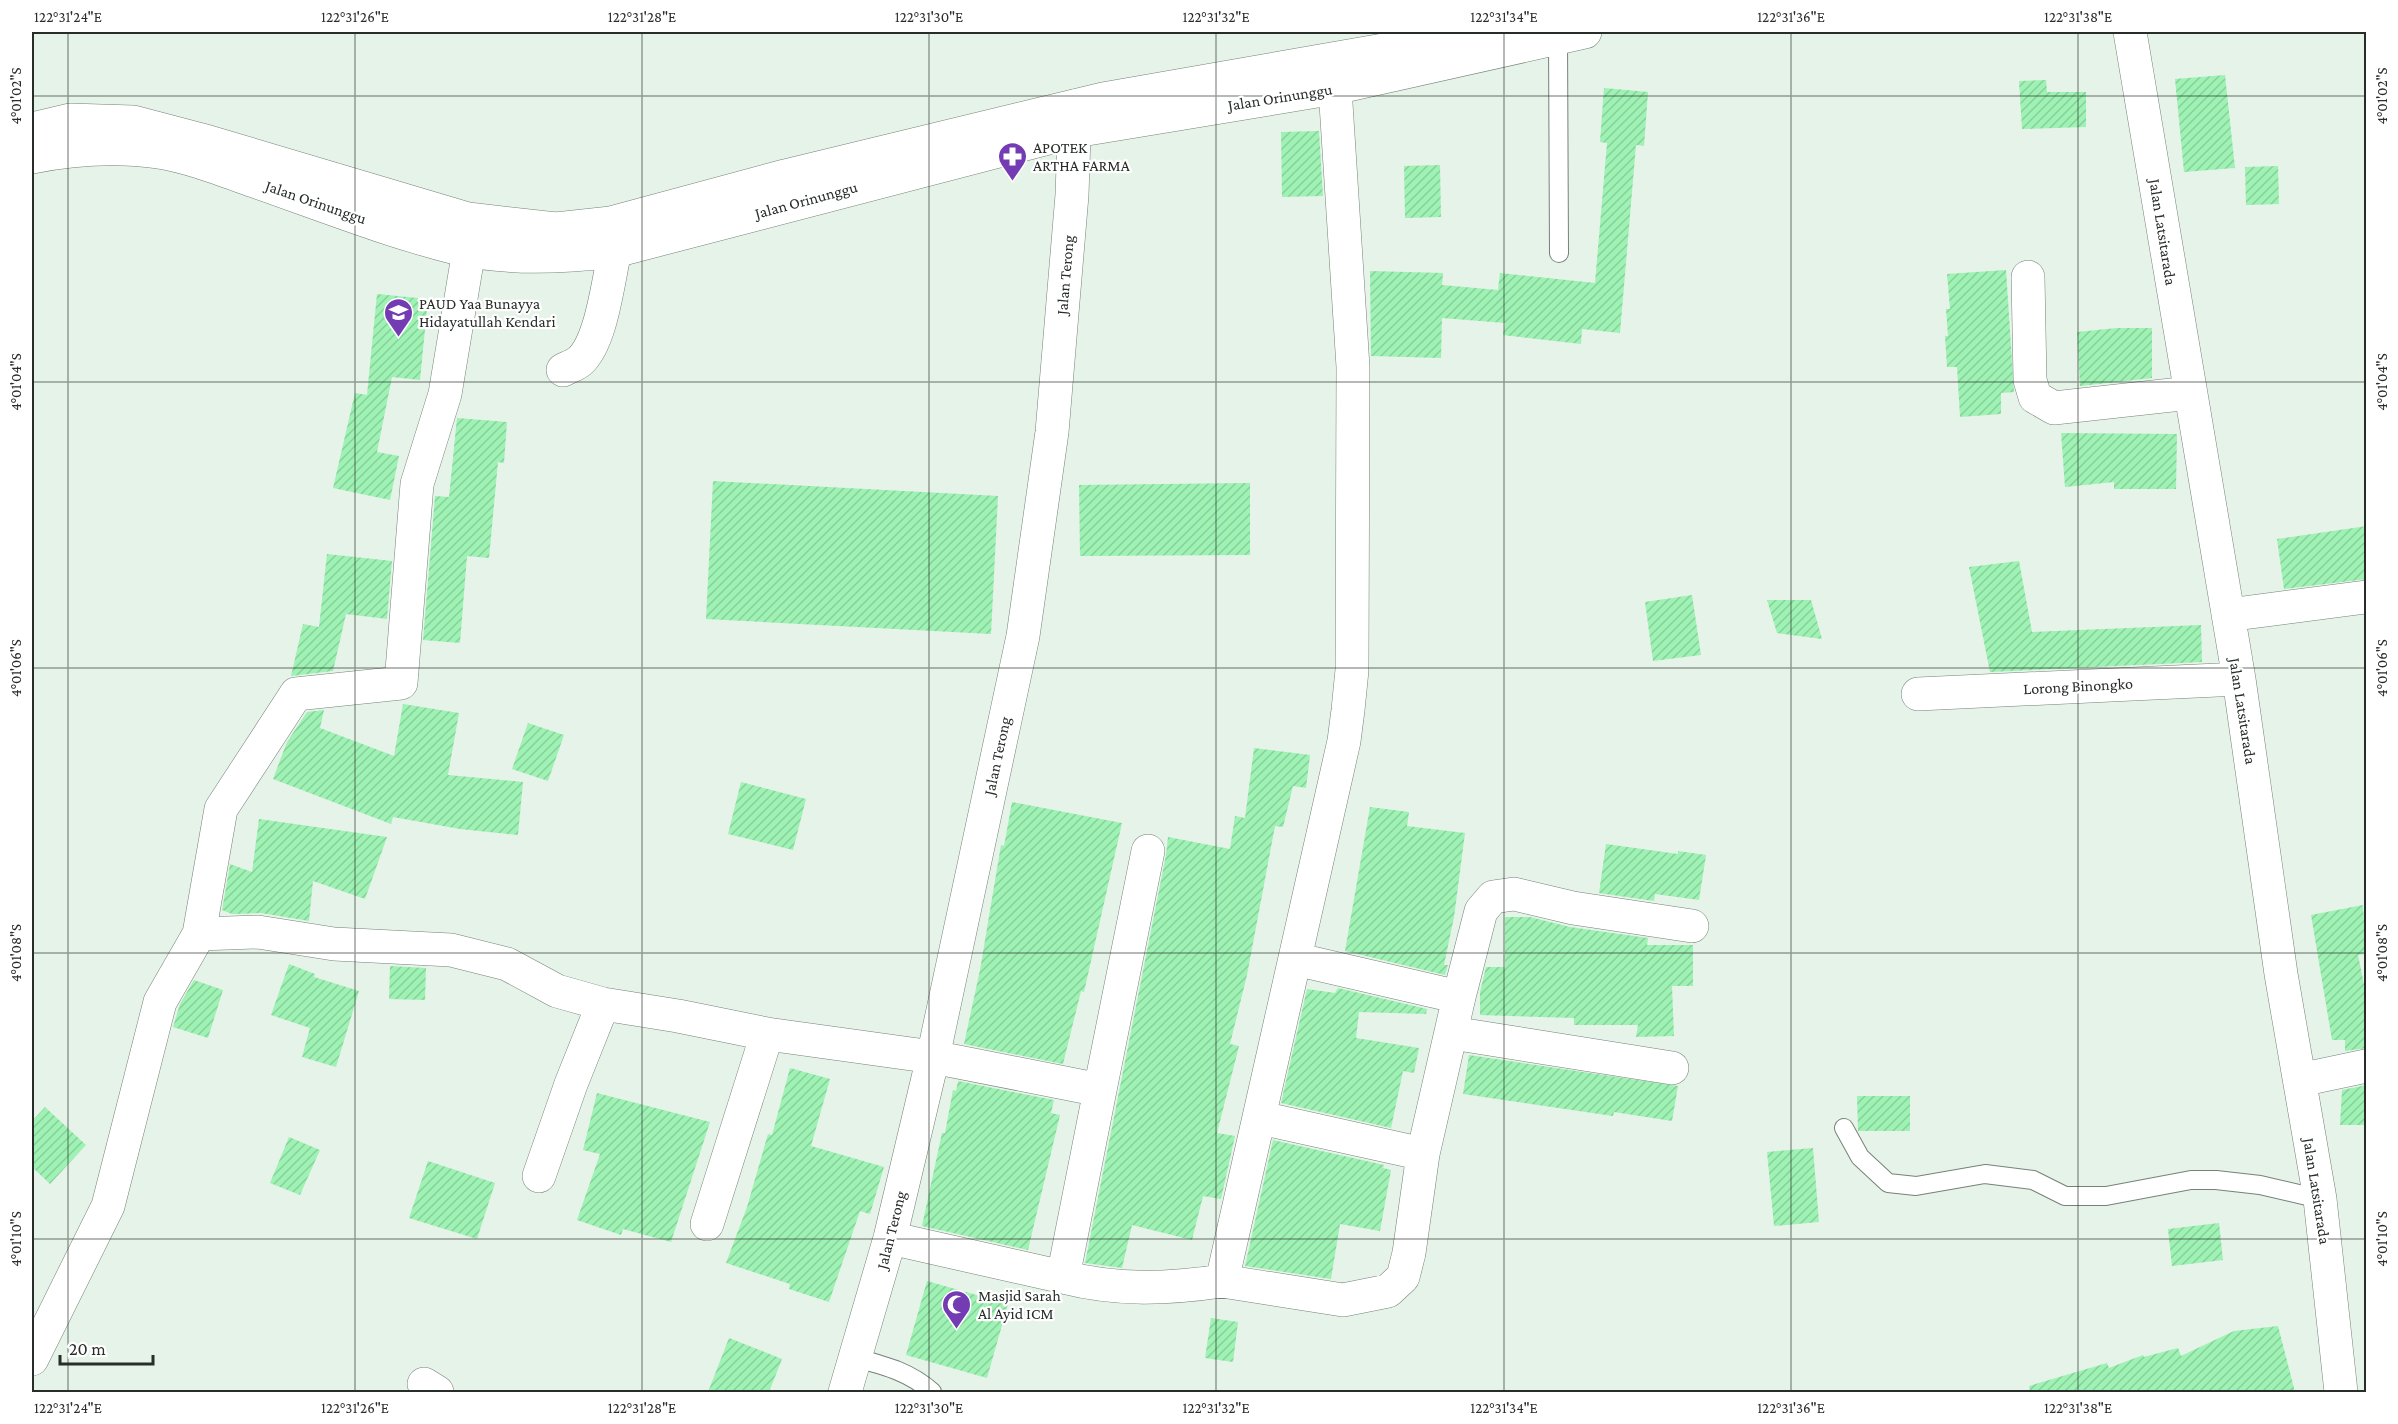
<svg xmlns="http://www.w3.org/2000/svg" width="2398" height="1424" font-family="'Crimson Pro',serif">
<defs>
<pattern id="building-hatch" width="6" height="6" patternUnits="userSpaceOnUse" patternTransform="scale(1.5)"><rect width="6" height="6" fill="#9ef2b4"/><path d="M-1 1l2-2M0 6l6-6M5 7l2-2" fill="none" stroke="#88d09b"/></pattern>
</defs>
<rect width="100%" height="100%" fill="#e5f3e8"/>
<path fill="url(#building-hatch)" d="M 2225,75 L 2235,168 L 2184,172 L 2175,79 Z
M 2046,80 L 2047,92 L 2086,92 L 2086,127 L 2022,129 L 2019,81 Z
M 1604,88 L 1648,92 L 1644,146 L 1636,145 L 1620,333 L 1582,329 L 1581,344 L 1503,335 L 1505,323 L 1442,318 L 1441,358 L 1371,356 L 1370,271 L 1443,273 L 1442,285 L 1498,290 L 1500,273 L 1595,283 L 1607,143 L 1600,142 Z
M 1319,131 L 1323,196 L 1282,197 L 1281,132 Z
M 1440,165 L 1441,217 L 1405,218 L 1404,166 Z
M 2278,166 L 2279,204 L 2246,205 L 2245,167 Z
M 2006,270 L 2014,392 L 2001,393 L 2001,414 L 1960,417 L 1957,367 L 1947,367 L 1945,336 L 1948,336 L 1946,309 L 1950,309 L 1947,274 Z
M 377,294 L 428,299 L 420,380 L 392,377 L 377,452 L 399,456 L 390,500 L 333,488 L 355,393 L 367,395 Z
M 2117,328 L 2152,328 L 2152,378 L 2080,386 L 2077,332 Z
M 457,418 L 507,422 L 504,463 L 498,462 L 489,558 L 467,556 L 460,643 L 423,640 L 435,496 L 449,497 Z
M 2061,433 L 2177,434 L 2176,489 L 2114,489 L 2114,482 L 2065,487 Z
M 713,481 L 998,496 L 991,634 L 706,619 Z
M 1250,483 L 1250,555 L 1080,556 L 1079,485 Z
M 2367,526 L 2367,579 L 2284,589 L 2277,539 Z
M 327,554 L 392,561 L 387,619 L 346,614 L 333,671 L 291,676 L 303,624 L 319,627 Z
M 2019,561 L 2032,632 L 2201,625 L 2202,662 L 1990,672 L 1969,567 Z
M 1692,595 L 1701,655 L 1653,661 L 1645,602 Z
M 1767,600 L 1811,600 L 1822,639 L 1777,633 Z
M 403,704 L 459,713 L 448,775 L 523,782 L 518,835 L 460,829 L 393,817 L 391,824 L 273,779 L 287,742 L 307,712 L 324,710 L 320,728 L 394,756 Z
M 528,723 L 564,735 L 548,781 L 512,769 Z
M 1254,748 L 1310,755 L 1306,788 L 1293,786 L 1283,827 L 1275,826 L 1247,975 L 1230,1044 L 1239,1046 L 1217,1133 L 1235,1136 L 1221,1199 L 1203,1196 L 1192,1240 L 1132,1225 L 1122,1268 L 1085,1263 L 1166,855 L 1168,837 L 1230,849 L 1235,816 L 1245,818 Z
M 741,782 L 806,799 L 793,850 L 728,834 Z
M 1012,802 L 1122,823 L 1084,992 L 1081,991 L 1063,1064 L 964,1044 L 980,970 L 1001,845 L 1004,846 Z
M 1370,807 L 1409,812 L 1407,826 L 1465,833 L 1454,917 L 1444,965 L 1448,965 L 1445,975 L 1345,951 Z
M 259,819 L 387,837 L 365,899 L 313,881 L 309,921 L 261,913 L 232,914 L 222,910 L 230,864 L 252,872 Z
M 1606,844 L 1678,854 L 1678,851 L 1706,855 L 1699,900 L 1655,894 L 1654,901 L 1599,893 Z
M 2363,905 L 2366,954 L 2358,955 L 2367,999 L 2367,1048 L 2345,1051 L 2345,1040 L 2332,1040 L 2311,915 Z
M 1505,917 L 1530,917 L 1570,927 L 1648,938 L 1647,945 L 1693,945 L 1693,986 L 1672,986 L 1674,1036 L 1636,1037 L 1638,1025 L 1574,1025 L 1574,1018 L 1480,1015 L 1480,992 L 1486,967 L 1505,967 Z
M 289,964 L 315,974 L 314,977 L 359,991 L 336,1067 L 302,1057 L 310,1028 L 271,1015 Z
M 390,966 L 426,968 L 425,1000 L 389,999 Z
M 194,980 L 223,990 L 208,1038 L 173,1027 L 180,1004 Z
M 1338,988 L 1427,1009 L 1426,1014 L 1359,1012 L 1356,1038 L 1419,1048 L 1414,1073 L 1403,1071 L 1391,1128 L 1281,1103 L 1307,989 L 1335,993 Z
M 1469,1055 L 1678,1086 L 1672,1121 L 1614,1112 L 1613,1116 L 1463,1094 Z
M 790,1068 L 830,1079 L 811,1146 L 884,1167 L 870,1214 L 860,1211 L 829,1302 L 789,1289 L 790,1284 L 726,1263 L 747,1207 L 768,1134 L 772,1135 Z
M 958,1081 L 1054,1100 L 1051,1113 L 1060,1115 L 1028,1250 L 922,1226 L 942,1133 L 945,1133 L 953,1090 L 956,1091 Z
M 2367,1085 L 2367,1125 L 2340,1125 L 2342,1090 Z
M 597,1093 L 710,1122 L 671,1242 L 623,1229 L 621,1235 L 577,1220 L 600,1154 L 583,1150 Z
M 1857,1096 L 1910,1096 L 1910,1131 L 1858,1131 Z
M 45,1107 L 86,1145 L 50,1184 L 32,1167 L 32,1121 Z
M 289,1137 L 320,1150 L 300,1195 L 270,1183 Z
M 1273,1140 L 1384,1165 L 1383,1168 L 1391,1170 L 1380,1231 L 1340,1224 L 1331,1279 L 1245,1266 Z
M 1813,1148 L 1819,1222 L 1774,1226 L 1767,1152 Z
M 428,1161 L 495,1183 L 477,1239 L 409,1218 Z
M 2219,1223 L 2223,1260 L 2172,1266 L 2168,1229 Z
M 927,1281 L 1008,1304 L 987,1378 L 906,1355 Z
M 1211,1318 L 1238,1322 L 1233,1362 L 1205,1358 Z
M 2278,1326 L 2295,1392 L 2030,1392 L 2029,1386 L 2107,1363 L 2109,1368 L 2143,1355 L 2144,1357 L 2178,1348 L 2181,1356 L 2234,1331 Z
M 729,1338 L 782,1359 L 769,1392 L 708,1392 Z"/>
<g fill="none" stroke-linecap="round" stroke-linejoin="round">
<defs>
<path id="lane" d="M 1558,38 L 1559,253
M 1844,1128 L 1860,1157 L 1888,1183 L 1916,1186 L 1985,1174 L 2033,1180 L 2065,1196 L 2106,1196 L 2191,1180 L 2216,1180 L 2260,1185 L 2320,1199
M 856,1358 C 886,1366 910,1372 932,1392"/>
<path id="street" d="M 2130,32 L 2239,679 L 2281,974 L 2320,1199 L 2341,1392
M 2028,277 L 2030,380 L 2035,397 L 2054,408 L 2190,393
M 563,370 C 569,367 575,365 580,361 C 602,341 608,280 615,251
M 2228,615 L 2366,597
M 1918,694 L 2239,679
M 199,934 L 258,932 L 334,944 L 451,950 L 507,964 L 557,991 L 603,1004 L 678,1016 L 767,1034 L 933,1057 L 1100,1090 L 1063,1277 L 890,1238
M 1295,959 L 1459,997
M 1452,1033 L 1672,1068
M 2300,1080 L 2366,1066
M 1100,1090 L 1148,851
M 1261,1118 L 1423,1154
M 539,1176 L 571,1084 L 603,1004
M 707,1224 L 767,1034
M 1063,1277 C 1118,1291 1167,1289 1222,1281 L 1344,741 L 1348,710 L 1352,670 L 1353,367 L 1335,88
M 1222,1281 L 1343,1300 L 1388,1291 L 1403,1277 L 1409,1253 L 1423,1154 L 1459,997 L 1481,911 L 1493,897 L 1514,894 L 1573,908 L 1692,926
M 32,1359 L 108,1206 L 160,1002 L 199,934 L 221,809 L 296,694 L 401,683 L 417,484 L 445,394 L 469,250
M 424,1384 L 437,1392
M 845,1392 L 890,1238 L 933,1057 L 1023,636 L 1052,432 L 1072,195 L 1075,106"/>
<path id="secondary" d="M 32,129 L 70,120 L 133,122 L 209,142 L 468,219 L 556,229 L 611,223 L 785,176 L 1103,99 L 1487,32
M 32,157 C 73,149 116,146 158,152 C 190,157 223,170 254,181 C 320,204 388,231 456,248 C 508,260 563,257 615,251 L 1075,131 L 1335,88 L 1585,32"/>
</defs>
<use href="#lane" stroke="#768279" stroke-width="20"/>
<use href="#street" stroke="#768279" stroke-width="34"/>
<use href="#secondary" stroke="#768279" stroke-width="34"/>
<use href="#lane" stroke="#fff" stroke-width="18"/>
<use href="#street" stroke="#fff" stroke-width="33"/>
<use href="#secondary" stroke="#fff" stroke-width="33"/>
</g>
<path fill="none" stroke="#282d29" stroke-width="1.5" stroke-opacity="0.45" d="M 68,32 L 68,1392M 355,32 L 355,1392M 642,32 L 642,1392M 929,32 L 929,1392M 1216,32 L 1216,1392M 1504,32 L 1504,1392M 1791,32 L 1791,1392M 2078,32 L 2078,1392M 2365,32 L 2365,1392M 32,96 L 2366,96M 32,382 L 2366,382M 32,668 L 2366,668M 32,953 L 2366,953M 32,1239 L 2366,1239"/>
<defs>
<symbol id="pharmacy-pin" viewBox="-11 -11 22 30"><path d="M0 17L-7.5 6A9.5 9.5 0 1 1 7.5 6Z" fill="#743cb2" stroke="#fff"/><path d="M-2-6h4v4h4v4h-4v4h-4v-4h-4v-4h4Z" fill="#fff"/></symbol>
<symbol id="school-pin" viewBox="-11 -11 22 30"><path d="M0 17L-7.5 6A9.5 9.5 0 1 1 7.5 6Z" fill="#743cb2" stroke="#fff"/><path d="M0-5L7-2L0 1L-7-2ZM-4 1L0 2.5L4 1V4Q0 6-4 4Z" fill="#fff"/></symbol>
<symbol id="mosque-pin" viewBox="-11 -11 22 30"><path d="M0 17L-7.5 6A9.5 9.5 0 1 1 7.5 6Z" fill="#743cb2" stroke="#fff"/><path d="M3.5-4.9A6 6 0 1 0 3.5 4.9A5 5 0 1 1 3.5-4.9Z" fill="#fff"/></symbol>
</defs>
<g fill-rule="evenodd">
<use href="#pharmacy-pin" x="996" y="140" width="33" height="45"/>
<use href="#school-pin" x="382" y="296" width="33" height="45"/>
<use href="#mosque-pin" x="940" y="1288" width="33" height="45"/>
</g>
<g text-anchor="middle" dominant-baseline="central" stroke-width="4.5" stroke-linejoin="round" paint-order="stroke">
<g font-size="16" fill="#282d29" stroke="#fff">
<text transform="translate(1280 97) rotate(-9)">Jalan Orinunggu</text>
<text transform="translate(806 200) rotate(-15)">Jalan Orinunggu</text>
<text transform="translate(316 202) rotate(19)">Jalan Orinunggu</text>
<text transform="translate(2163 232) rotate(81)">Jalan Latsitarada</text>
<text transform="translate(1065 275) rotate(-85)">Jalan Terong</text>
<text transform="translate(2078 686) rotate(-3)">Lorong Binongko</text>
<text transform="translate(2243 711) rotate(81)">Jalan Latsitarada</text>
<text transform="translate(997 756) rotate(-78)">Jalan Terong</text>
<text transform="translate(2317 1191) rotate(81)">Jalan Latsitarada</text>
<text transform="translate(891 1230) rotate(-76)">Jalan Terong</text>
</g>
<g font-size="16" fill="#282d29" stroke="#fff" text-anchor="start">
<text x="1033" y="147">APOTEK<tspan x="1033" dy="18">ARTHA FARMA</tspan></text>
<text x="419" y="303">PAUD Yaa Bunayya<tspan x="419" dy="18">Hidayatullah Kendari</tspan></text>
<text x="978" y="1295">Masjid Sarah<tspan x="978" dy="18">Al Ayid ICM</tspan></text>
</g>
</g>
<rect width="2398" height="1424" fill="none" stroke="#ffffff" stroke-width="66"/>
<path d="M60 1355v9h93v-9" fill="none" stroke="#282d29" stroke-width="3"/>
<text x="69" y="1355" font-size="18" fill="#282d29" stroke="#ffffff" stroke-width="4.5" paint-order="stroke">20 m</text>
<rect x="33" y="33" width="2332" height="1358" fill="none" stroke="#282d29" stroke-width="2"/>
<g font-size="15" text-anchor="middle" fill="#282d29">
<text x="68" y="22">122°31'24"E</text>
<text x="355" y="22">122°31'26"E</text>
<text x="642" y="22">122°31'28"E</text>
<text x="929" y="22">122°31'30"E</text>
<text x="1216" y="22">122°31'32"E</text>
<text x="1504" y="22">122°31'34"E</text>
<text x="1791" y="22">122°31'36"E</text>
<text x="2078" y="22">122°31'38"E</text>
<text transform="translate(16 96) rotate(-90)" y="5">4°01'02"S</text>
<text transform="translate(2382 96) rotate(-90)" y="5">4°01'02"S</text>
<text transform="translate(16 382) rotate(-90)" y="5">4°01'04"S</text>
<text transform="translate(2382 382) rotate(-90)" y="5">4°01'04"S</text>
<text transform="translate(16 668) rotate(-90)" y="5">4°01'06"S</text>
<text transform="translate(2382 668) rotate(-90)" y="5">4°01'06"S</text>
<text transform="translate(16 953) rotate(-90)" y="5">4°01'08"S</text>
<text transform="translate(2382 953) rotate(-90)" y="5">4°01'08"S</text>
<text transform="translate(16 1239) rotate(-90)" y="5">4°01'10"S</text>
<text transform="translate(2382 1239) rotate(-90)" y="5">4°01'10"S</text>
<text x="68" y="1413">122°31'24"E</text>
<text x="355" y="1413">122°31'26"E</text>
<text x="642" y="1413">122°31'28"E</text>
<text x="929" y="1413">122°31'30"E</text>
<text x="1216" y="1413">122°31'32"E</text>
<text x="1504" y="1413">122°31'34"E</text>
<text x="1791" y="1413">122°31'36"E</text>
<text x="2078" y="1413">122°31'38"E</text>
</g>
</svg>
